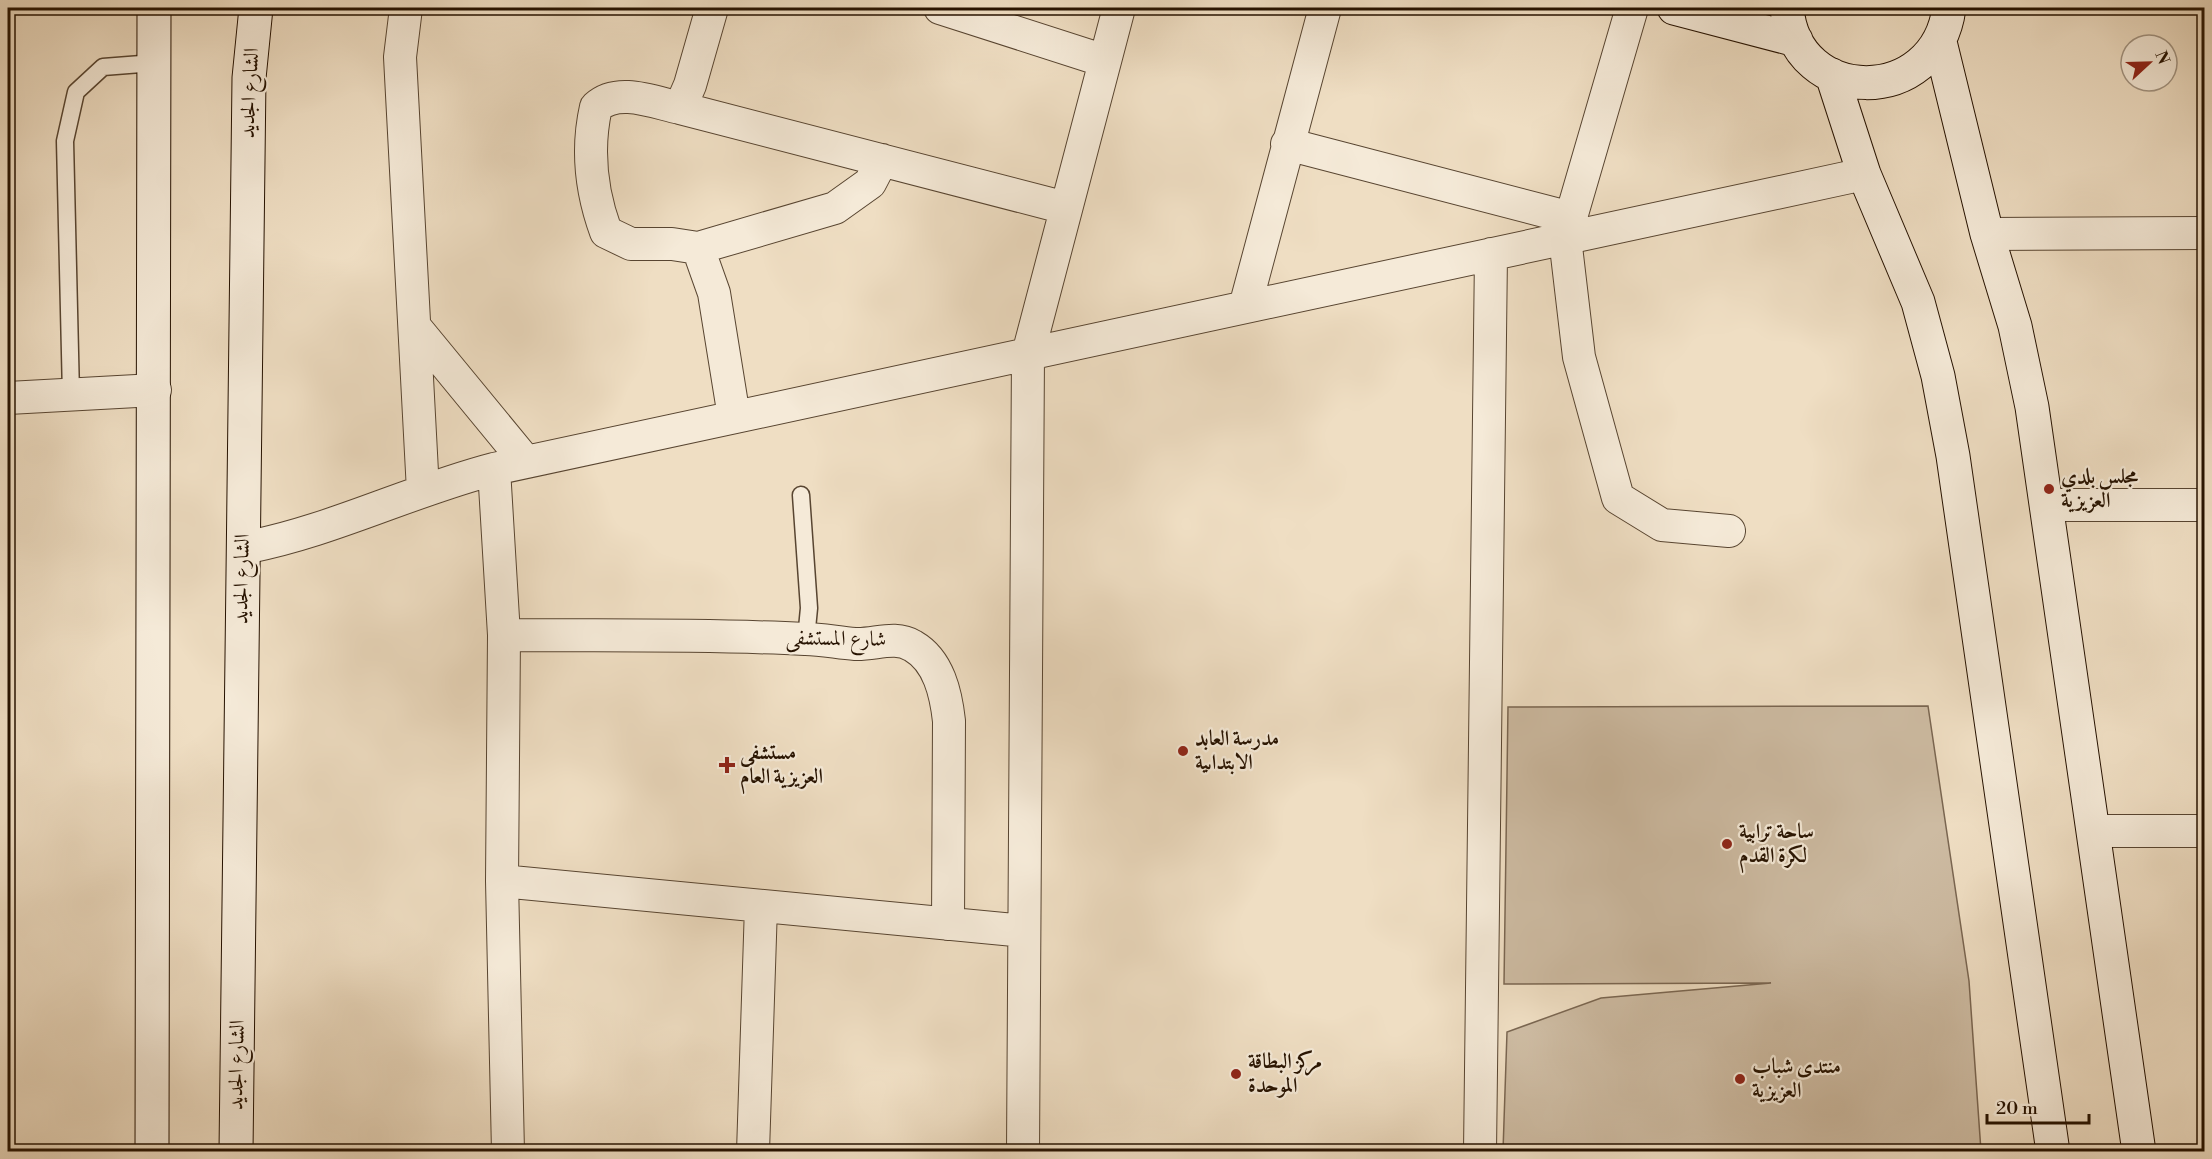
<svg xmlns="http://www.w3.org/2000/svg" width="2212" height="1159" font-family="'Libre Bodoni',Amiri,serif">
<rect width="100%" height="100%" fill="#efdec3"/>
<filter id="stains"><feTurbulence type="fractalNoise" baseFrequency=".00333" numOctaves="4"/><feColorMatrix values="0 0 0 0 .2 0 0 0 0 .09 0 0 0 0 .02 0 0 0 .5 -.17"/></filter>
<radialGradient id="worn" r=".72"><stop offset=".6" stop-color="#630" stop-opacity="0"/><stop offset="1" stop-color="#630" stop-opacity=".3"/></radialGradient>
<path fill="#cdbba2" stroke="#7a6651" stroke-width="1.5" d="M 1928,706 L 1969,981 L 1981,1151 L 1503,1151 L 1507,1032 L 1601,998 L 1771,983 L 1504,984 L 1508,707 Z"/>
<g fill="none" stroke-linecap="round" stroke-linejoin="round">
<defs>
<path id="lane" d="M 71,395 L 65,141 L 76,92 L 103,67 L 154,63
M 801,495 L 809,608 L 806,639"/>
<path id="street" d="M 406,8 L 400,57 L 423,491
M 712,8 L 690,85 L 680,108 C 653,102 618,87 596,107 C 586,151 591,191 606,232 L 631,244 L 672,244 L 698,248 L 714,293 L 734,417
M 940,8 L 1105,61
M 1632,8 L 1565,238 L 1579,357 L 1618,498 L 1662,525 L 1729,531
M 680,108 L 1066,208
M 1287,144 L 1571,218
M 1987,234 L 2204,233
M 698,248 L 835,208 L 870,183 L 882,160
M 1245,307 L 1325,8
M 415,327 L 526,462
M 8,398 L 155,390
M 494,469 L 504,635 L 502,881 L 508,1152
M 2048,505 L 2204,505
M 243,548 C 330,532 409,491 494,469 L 1864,174
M 504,635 C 604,636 705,634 805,639 C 822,639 839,643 855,644 C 875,645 895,635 913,646 C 939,661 946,694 949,721 L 948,924
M 2094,831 L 2204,831
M 502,881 L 1024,931
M 753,1152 L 761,906
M 1023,1152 L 1028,354 L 1119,8
M 1480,1152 L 1491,254"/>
<path id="secondary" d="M 1674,8 L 1796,40
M 1787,8 C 1795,107 1936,108 1949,8
M 1940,42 L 1987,234 L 2015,326 L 2032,407 L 2139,1152
M 1832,75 L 1864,174 L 1918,302 L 1938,376 L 1953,456 L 2053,1152
M 152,1152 L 154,8
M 236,1152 L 249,78 L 256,8"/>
</defs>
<use href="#lane" stroke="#584531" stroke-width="19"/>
<use href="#street" stroke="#584531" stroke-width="34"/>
<use href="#secondary" stroke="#261200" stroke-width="35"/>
<use href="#lane" stroke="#f5ead8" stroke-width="16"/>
<use href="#street" stroke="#f5ead8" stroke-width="32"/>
<use href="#secondary" stroke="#f5ead8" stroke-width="33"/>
</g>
<g fill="#8f2418" stroke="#f5ead8" stroke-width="2">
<circle cx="2049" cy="489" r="6"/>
<circle cx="1183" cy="751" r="6"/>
<path d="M724 756h6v6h6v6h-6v6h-6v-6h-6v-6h6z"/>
<circle cx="1727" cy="844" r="6"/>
<circle cx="1236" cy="1074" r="6"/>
<circle cx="1740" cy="1079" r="6"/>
</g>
<g text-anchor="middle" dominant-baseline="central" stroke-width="4.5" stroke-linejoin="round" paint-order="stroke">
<g font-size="21" fill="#261200" stroke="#f5ead8">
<text transform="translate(250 93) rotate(-87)">الشارع الجديد</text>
<text transform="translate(242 579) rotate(-89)">الشارع الجديد</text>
<text transform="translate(836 639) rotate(1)">شارع المستشفى</text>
<text transform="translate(237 1065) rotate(-89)">الشارع الجديد</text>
</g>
<g font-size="21" font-weight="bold" fill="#261200" stroke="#f5ead8" text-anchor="start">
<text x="2061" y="477">مجلس بلدي<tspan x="2061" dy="24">العزيزية</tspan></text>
<text x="1195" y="739">مدرسة العابد<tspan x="1195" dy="24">الابتداىية</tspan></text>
<text x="740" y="753">مستشفى<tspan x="740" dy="24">العزيزية العام</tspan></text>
<text x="1739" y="832">ساحة ترابية<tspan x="1739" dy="24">لكرة القدم</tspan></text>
<text x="1248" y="1062">مركز البطاقة<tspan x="1248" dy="24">الموحدة</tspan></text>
<text x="1752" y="1067">منتدى شباب<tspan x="1752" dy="24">العزيزية</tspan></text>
</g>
</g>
<rect width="2212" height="1159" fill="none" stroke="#efdec3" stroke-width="30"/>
<rect x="9" y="9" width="2194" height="1141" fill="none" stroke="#261200" stroke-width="3"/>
<rect x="15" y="15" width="2182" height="1129" fill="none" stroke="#261200" stroke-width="1.5"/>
<g transform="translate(2149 63) rotate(68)"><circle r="28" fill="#f5ead8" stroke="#a29482" stroke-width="1.5"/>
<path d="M0-4.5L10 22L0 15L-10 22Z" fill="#8f2418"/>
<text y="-9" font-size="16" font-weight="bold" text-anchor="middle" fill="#261200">N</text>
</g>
<path d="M1987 1114v9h102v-9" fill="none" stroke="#261200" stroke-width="3"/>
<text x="1996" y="1114" font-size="18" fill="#261200" stroke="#f5ead8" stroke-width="4.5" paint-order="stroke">20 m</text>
<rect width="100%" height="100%" filter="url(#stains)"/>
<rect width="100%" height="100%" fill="url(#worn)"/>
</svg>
